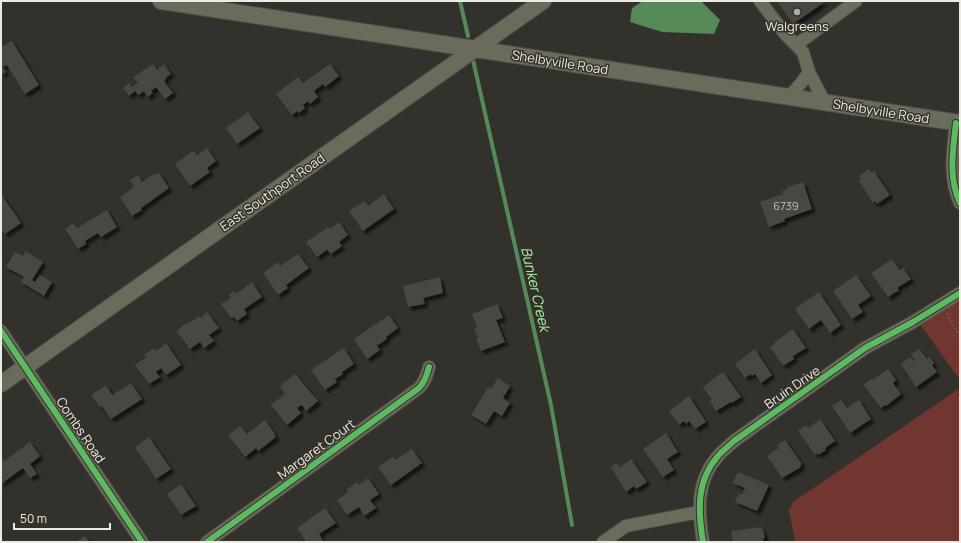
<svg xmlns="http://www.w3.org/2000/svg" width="961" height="543" font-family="Manrope,sans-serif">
<defs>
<filter id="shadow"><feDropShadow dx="3.5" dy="3.5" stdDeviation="1" flood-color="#0009"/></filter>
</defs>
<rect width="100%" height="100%" fill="#32312c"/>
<path fill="#70362f" d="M 960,299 L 960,380 L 920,324 Z
M 960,388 L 960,542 L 795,542 L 789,511 L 793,502 Z"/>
<path fill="#558958" d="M 643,1 L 701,1 L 720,20 L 714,34 L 662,32 L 630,22 L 632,8 Z"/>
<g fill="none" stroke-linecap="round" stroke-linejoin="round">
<path stroke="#558958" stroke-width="4" d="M 460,1 L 468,36
M 473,60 L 551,405 L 572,525"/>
</g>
<path fill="#494643" filter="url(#shadow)" d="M 777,1 L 826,1 L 793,24 Z
M 12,41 L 39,85 L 25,94 L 7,65 L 2,67 L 6,72 L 1,75 L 1,47 Z
M 153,64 L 157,70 L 164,64 L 171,74 L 165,78 L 166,80 L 164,81 L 173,93 L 165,99 L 156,87 L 151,91 L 153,93 L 147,97 L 144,91 L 138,95 L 135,91 L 129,96 L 123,88 L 129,83 L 132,87 L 138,83 L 133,77 Z
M 330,64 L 339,76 L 325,87 L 323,84 L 314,91 L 318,97 L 310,104 L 308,101 L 303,105 L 305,108 L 299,113 L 297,111 L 292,115 L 276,94 L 298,77 L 303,83 Z
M 248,112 L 260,128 L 237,144 L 226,128 Z
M 207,148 L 216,161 L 207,168 L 210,172 L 190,186 L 175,164 L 193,151 L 197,155 Z
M 869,169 L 871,173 L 874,171 L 890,195 L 877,204 L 875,201 L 873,203 L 859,181 L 861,179 L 859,176 Z
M 159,173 L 169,188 L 141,208 L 142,210 L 132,216 L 120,197 L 134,187 L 130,180 L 138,175 L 142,182 L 153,174 L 154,175 Z
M 803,182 L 812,209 L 784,219 L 785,221 L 769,227 L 760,202 L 783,194 L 782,191 L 787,189 L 787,187 Z
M 1,194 L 21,223 L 5,234 L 1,229 Z
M 384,194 L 394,209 L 363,231 L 349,211 L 365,201 L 368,206 Z
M 107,210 L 117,227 L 101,237 L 98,233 L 85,241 L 86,244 L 78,249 L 65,229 L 73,223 L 77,228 Z
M 339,222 L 348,235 L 339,242 L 342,246 L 331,254 L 327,250 L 317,257 L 306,242 L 328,227 L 330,229 Z
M 26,251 L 43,262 L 32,280 L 35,282 L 40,275 L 52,282 L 44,296 L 21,282 L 24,277 L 6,267 L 15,252 L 23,256 Z
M 298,254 L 309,268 L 286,285 L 288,288 L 278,295 L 263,273 L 278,262 L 280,266 Z
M 892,259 L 900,270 L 903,268 L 911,279 L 897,288 L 899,290 L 888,297 L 871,273 Z
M 856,275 L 871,296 L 858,305 L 863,312 L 852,319 L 833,291 Z
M 440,277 L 443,293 L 423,298 L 425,304 L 408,307 L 403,286 Z
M 252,282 L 262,297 L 244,309 L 247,314 L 237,321 L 234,317 L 231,318 L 221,304 L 231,298 L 229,295 L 234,291 L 236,294 Z
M 819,292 L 841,325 L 830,333 L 821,320 L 809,329 L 795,309 Z
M 497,304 L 503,318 L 496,320 L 505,342 L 481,351 L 476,339 L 478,338 L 474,328 L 477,327 L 472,314 Z
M 207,312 L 219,328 L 209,335 L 214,341 L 204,348 L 200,342 L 190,349 L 176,331 L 188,322 L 189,323 L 199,316 L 200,318 Z
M 389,315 L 398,328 L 386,337 L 387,339 L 378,345 L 376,344 L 380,350 L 367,359 L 354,339 Z
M 793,329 L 806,348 L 793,356 L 794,359 L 783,366 L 770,347 L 775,344 L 774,343 Z
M 166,343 L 181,365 L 166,375 L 161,368 L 156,372 L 160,377 L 149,384 L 135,365 L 146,357 L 144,355 L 154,348 L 156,351 Z
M 344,348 L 354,364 L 342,372 L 343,374 L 335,379 L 337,382 L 325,390 L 311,370 Z
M 755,349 L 772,375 L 761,383 L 755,374 L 752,376 L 751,374 L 745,378 L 735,364 Z
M 919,349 L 927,359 L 929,357 L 934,363 L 932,365 L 937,372 L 916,387 L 901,364 L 910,357 L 913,361 L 915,360 L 911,354 Z
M 888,369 L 896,380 L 893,383 L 901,394 L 886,406 L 885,405 L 881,408 L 863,385 L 871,379 L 872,380 Z
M 721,373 L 722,374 L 724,373 L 741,397 L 732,403 L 731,402 L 716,411 L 710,402 L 712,400 L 703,387 Z
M 295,374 L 318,401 L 306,411 L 302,405 L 297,408 L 301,413 L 287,425 L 271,405 L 285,394 L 280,386 Z
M 498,378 L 510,386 L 503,398 L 510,403 L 502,416 L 494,411 L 486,424 L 471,415 L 488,387 L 491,389 Z
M 131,383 L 142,399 L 111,419 L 102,406 L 100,407 L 91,395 L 106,385 L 112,395 Z
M 689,396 L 706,422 L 695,429 L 689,421 L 686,424 L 684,421 L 679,425 L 669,411 Z
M 841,400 L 847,408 L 859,400 L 871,419 L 850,433 L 832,406 Z
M 820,419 L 835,441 L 825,448 L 826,450 L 818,455 L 817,453 L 815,455 L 798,431 L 806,425 L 808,428 Z
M 265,420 L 275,434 L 274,434 L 276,437 L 258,451 L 256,448 L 245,457 L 228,435 L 240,426 L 247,434 Z
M 666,433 L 678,452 L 667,459 L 674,470 L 663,477 L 643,449 Z
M 149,437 L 171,469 L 156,479 L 135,447 Z
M 785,440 L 802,464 L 800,465 L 801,467 L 782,478 L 767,456 L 779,448 L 777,445 Z
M 30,442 L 40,456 L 30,464 L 37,474 L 30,478 L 23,468 L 1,484 L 1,457 L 4,461 Z
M 412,449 L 422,463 L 391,485 L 378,467 L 393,457 L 395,460 Z
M 631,459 L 647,482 L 636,489 L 634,486 L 626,492 L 611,467 L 617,463 L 620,467 Z
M 738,472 L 769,485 L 757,511 L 735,502 L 739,493 L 742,495 L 745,488 L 733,483 Z
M 368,478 L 379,494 L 370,500 L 376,508 L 364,516 L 359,507 L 347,515 L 337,500 L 348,492 L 346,490 L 357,482 L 359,485 Z
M 181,484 L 196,506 L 181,515 L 167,494 Z
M 325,508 L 336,523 L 319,534 L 324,542 L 306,542 L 297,528 Z
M 761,527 L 762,530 L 763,530 L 765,538 L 763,538 L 764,542 L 733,541 L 731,531 Z
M 85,536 L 89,542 L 76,542 Z"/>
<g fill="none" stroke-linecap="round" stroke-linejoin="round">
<defs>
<path id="minor" d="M 760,1 L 785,34 L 803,52 L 809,72 L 825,103
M 796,45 L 856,1
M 789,97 L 802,82 L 809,72
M 956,123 C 953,150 948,177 960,203
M 1,331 L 142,542
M 207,542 L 419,388 C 425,382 427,375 429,367
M 603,542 L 626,526 L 699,512
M 703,542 C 698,511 696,481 718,456 C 722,451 729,446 734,441 L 865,348 L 913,322 L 960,293"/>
<path id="major" d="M 161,1 L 960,123
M 1,384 L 543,1"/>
</defs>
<use href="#minor" stroke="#4f4e4a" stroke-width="14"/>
<use href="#major" stroke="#4f4e4a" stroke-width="18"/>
<path stroke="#696a61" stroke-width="2.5" stroke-dasharray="1 3" stroke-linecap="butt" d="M 947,314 L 960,336"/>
<use href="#minor" stroke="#6a6c5c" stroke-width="12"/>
<use href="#major" stroke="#696c5a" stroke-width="16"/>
<defs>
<path id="cycleway" d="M 956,123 C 953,150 948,177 960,203
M 1,331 L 142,542
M 207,542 L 419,388 C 425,382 427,375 429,367
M 703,542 C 698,511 696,481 718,456 C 722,451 729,446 734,441 L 865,348 L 913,322 L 960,293"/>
</defs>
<use href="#cycleway" stroke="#363228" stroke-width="8"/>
<use href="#cycleway" stroke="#5cba63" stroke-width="6"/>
</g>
<circle fill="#acaaa4" stroke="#363228" stroke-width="1.5" cx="797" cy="12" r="4"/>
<g text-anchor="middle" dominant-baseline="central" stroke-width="3" stroke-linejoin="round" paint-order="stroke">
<g font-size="11" fill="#c5c2bc">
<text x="786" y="205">6739</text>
</g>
<g font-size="13" fill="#eeebe4" stroke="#363228">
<text x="797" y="26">Walgreens</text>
</g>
<g font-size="13" fill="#eeebe4" stroke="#363228">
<text transform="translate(560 62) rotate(9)">Shelbyville Road</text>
<text transform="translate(881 111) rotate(9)">Shelbyville Road</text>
<text transform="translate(272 192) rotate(-35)">East Southport Road</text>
<text transform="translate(792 387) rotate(-35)">Bruin Drive</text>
<text transform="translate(81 430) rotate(56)">Combs Road</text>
<text transform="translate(316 449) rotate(-36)">Margaret Court</text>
</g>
<g font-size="14" font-style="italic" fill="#a2f2a5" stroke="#363228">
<text transform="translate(536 289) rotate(77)">Bunker Creek</text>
</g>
</g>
<rect width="961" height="543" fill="none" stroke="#eeebe4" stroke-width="4"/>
<path d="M14 523v6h96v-6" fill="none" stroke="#eeebe4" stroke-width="2"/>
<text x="20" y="523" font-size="12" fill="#eeebe4" stroke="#363228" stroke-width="3" paint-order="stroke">50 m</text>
</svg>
